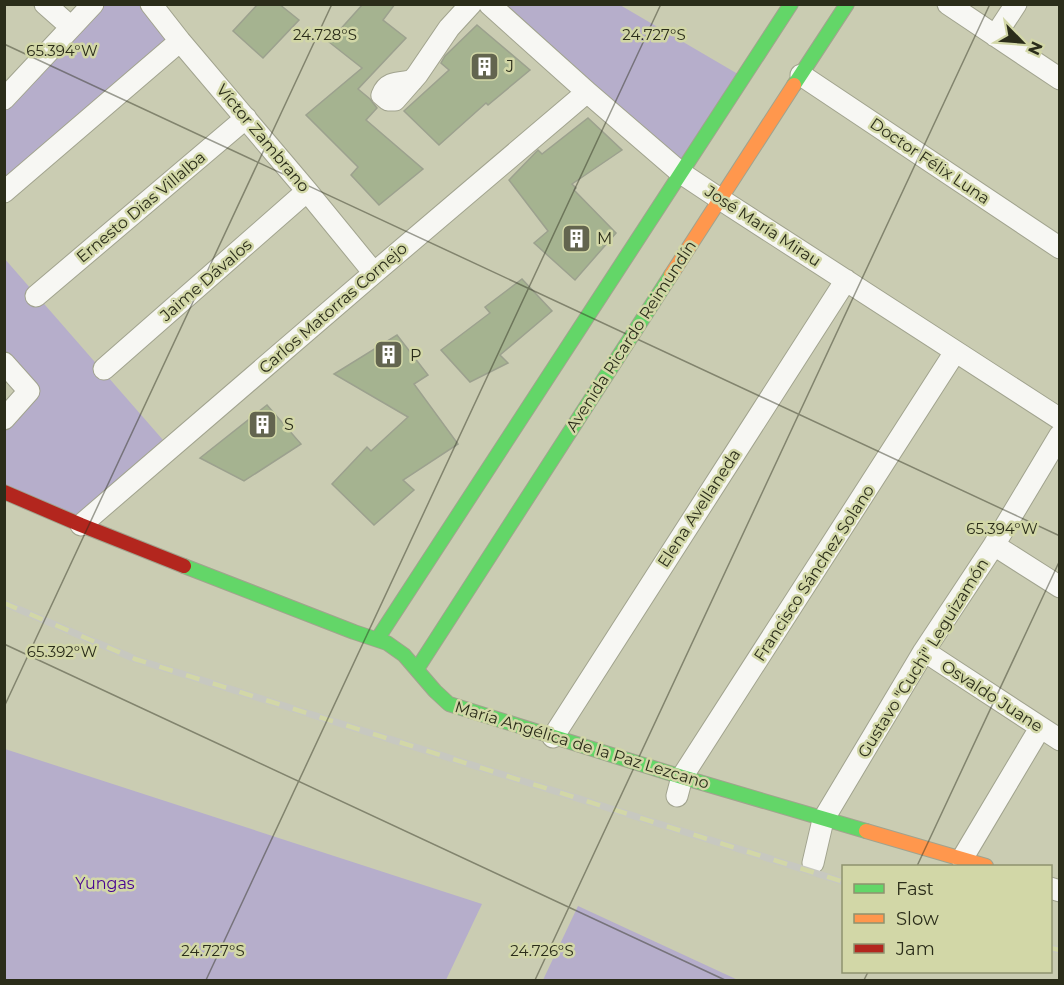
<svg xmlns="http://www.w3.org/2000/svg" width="1064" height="985" font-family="Montserrat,sans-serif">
<rect width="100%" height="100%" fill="#caccb2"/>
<path fill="#b6aecb" d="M 94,5 L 151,5 L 180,41 L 5,192 L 4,100 Z
M 491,5 L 620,5 L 743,77 L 681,173 Z
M 4,258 L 170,448 L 81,525 L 5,492 L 5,419 L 29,391 L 5,363 Z
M 5,749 L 482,904 L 446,980 L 5,980 Z
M 578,906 L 738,980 L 543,980 Z"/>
<path fill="#a5b390" stroke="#9ca18e" stroke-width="1.5" d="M 258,4 L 279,4 L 299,20 L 263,58 L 233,31 Z
M 363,4 L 395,4 L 383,20 L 406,38 L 358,89 L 370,99 L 377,108 L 366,120 L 423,169 L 379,205 L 351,175 L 358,167 L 306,115 L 362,68 L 329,42 Z
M 477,25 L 530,70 L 488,105 L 486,103 L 439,145 L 404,111 L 449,70 L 441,63 L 445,56 Z
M 588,118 L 622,150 L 572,184 L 576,188 L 574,190 L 616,233 L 575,280 L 534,243 L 548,231 L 509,180 L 538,150 L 542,154 Z
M 522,279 L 552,311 L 500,355 L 508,363 L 470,382 L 441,350 L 490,313 L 485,307 Z
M 397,335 L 428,375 L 414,384 L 458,444 L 403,480 L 414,490 L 374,525 L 332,484 L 367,447 L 371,451 L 408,417 L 334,374 Z
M 267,405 L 301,444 L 244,481 L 200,458 Z"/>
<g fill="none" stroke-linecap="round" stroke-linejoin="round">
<defs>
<path id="street" d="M 45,4 L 71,27
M 151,4 L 180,41 L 307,191 L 374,273
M 489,4 L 587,92 L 681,173 L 720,199 L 1060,419
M 948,4 L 1060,79
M 995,36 L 1016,4
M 801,75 L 1060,248
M 412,81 C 399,83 387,81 382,95 L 388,100 L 395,100 L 417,75 L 449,28 L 471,4
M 4,99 L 93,4
M 4,192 L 180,41
M 36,296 L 246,118
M 4,363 L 29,391 L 4,419
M 104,369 L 307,191
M 81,525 L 374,273 L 587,92
M 994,545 L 1060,587
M 924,651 L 1060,740
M 553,737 L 846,280
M 677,796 L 682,777 L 955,352
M 962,859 L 1040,728
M 813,863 L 823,820 L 924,651 L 994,545 L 1060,435
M 1050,888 L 1060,891"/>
<path id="fast" d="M 794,85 L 847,4
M 184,566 L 354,632 L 387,643 L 404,655 L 435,691 L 449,704 L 682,777 L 866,831
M 378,638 L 791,4
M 417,669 L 671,275"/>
<path id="slow" d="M 671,275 L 794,85
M 866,831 L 986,866"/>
<path id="jam" d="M 4,492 L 81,525 L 184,566"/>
</defs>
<use href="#street" stroke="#a1a38e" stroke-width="23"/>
<use href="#fast" stroke="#a1a38e" stroke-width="16"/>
<use href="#slow" stroke="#a1a38e" stroke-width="16"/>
<use href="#jam" stroke="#a1a38e" stroke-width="16"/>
<use href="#street" stroke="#f7f7f3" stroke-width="21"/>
<use href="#fast" stroke="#63d668" stroke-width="14"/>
<use href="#slow" stroke="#ff974d" stroke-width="14"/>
<use href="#jam" stroke="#b3261e" stroke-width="14"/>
<defs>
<path id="rail" d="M 4,603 L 135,659 L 844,882
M 1050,948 L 1060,950"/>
</defs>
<use href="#rail" stroke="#c7c8c0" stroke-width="7"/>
<use href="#rail" stroke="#d2d7a7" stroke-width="4.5" stroke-dasharray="14" stroke-linecap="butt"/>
</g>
<path fill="none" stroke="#2b2d1a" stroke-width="1.5" stroke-opacity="0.45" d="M 4,44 L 1060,536M 4,644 L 725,980M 4,707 L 332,4M 917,866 L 1060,560M 206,980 L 661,4M 535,980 L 990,4M 864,980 L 868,972"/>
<defs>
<symbol id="building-square" viewBox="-11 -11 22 22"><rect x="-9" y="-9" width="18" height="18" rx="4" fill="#63654f" stroke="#d2d7a7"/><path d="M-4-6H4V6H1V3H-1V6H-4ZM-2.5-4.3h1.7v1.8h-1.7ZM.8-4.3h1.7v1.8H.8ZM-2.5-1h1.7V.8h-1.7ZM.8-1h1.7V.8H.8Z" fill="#fff"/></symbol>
</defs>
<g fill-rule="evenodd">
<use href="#building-square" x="468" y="50" width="33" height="33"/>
<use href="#building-square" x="560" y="222" width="33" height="33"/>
<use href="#building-square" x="372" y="338" width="33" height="33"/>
<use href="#building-square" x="246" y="408" width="33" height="33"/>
</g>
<g text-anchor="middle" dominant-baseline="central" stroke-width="5" stroke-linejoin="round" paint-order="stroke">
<g font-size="16" fill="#2b2d1a" stroke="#d2d7a7" text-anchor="start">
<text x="506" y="66">J</text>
<text x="597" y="238">M</text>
<text x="410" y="355">P</text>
<text x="284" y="424">S</text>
</g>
<g font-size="16" fill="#2b2d1a" stroke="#d2d7a7">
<text transform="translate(263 138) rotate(50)">Víctor Zambrano</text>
<text transform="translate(930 161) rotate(34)">Doctor Félix Luna</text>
<text transform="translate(141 207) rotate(-40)">Ernesto Dias Villalba</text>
<text transform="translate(763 226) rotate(33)">José María Mirau</text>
<text transform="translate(206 280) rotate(-41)">Jaime Dávalos</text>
<text transform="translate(333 308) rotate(-41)">Carlos Matorras Cornejo</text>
<text transform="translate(631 336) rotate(-57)">Avenida Ricardo Reimundín</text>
<text transform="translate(699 508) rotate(-57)">Elena Avellaneda</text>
<text transform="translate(814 573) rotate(-57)">Francisco Sánchez Solano</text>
<text transform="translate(923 658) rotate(-58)">Gustavo "Cuchi" Leguizamón</text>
<text transform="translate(992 696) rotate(33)">Osvaldo Juane</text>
<text transform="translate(582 745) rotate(17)">María Angélica de la Paz Lezcano</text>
</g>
<g font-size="16" fill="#470294" stroke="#d2d7a7">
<text x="105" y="883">Yungas</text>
</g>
</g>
<g font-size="15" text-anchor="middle" fill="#2b2d1a" stroke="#d2d7a7" stroke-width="5" stroke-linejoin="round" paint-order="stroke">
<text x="325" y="40">24.728°S</text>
<text x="654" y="40">24.727°S</text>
<text x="62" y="56">65.394°W</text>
<text x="1002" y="534">65.394°W</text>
<text x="62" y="657">65.392°W</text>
<text x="213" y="956">24.727°S</text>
<text x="542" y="956">24.726°S</text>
</g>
<rect width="1064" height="985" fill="none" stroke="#2b2d1a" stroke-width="12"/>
<rect x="842" y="865" width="210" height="108" fill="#d2d7a7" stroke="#8f936f" stroke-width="1.5"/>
<rect x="854" y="884" width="30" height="9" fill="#63d668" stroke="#8f936f" stroke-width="1.5"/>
<text x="896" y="895" font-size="18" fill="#2b2d1a">Fast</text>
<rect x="854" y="914" width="30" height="9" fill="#ff974d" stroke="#8f936f" stroke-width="1.5"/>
<text x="896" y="925" font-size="18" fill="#2b2d1a">Slow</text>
<rect x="854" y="944" width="30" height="9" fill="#b3261e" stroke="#8f936f" stroke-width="1.5"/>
<text x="896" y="955" font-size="18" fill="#2b2d1a">Jam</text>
<g transform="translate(1022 42) rotate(115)" stroke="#d2d7a7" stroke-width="4.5" paint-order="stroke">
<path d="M0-4.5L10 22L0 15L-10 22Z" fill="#2b2d1a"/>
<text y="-9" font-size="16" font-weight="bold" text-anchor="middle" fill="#2b2d1a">N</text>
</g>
</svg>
